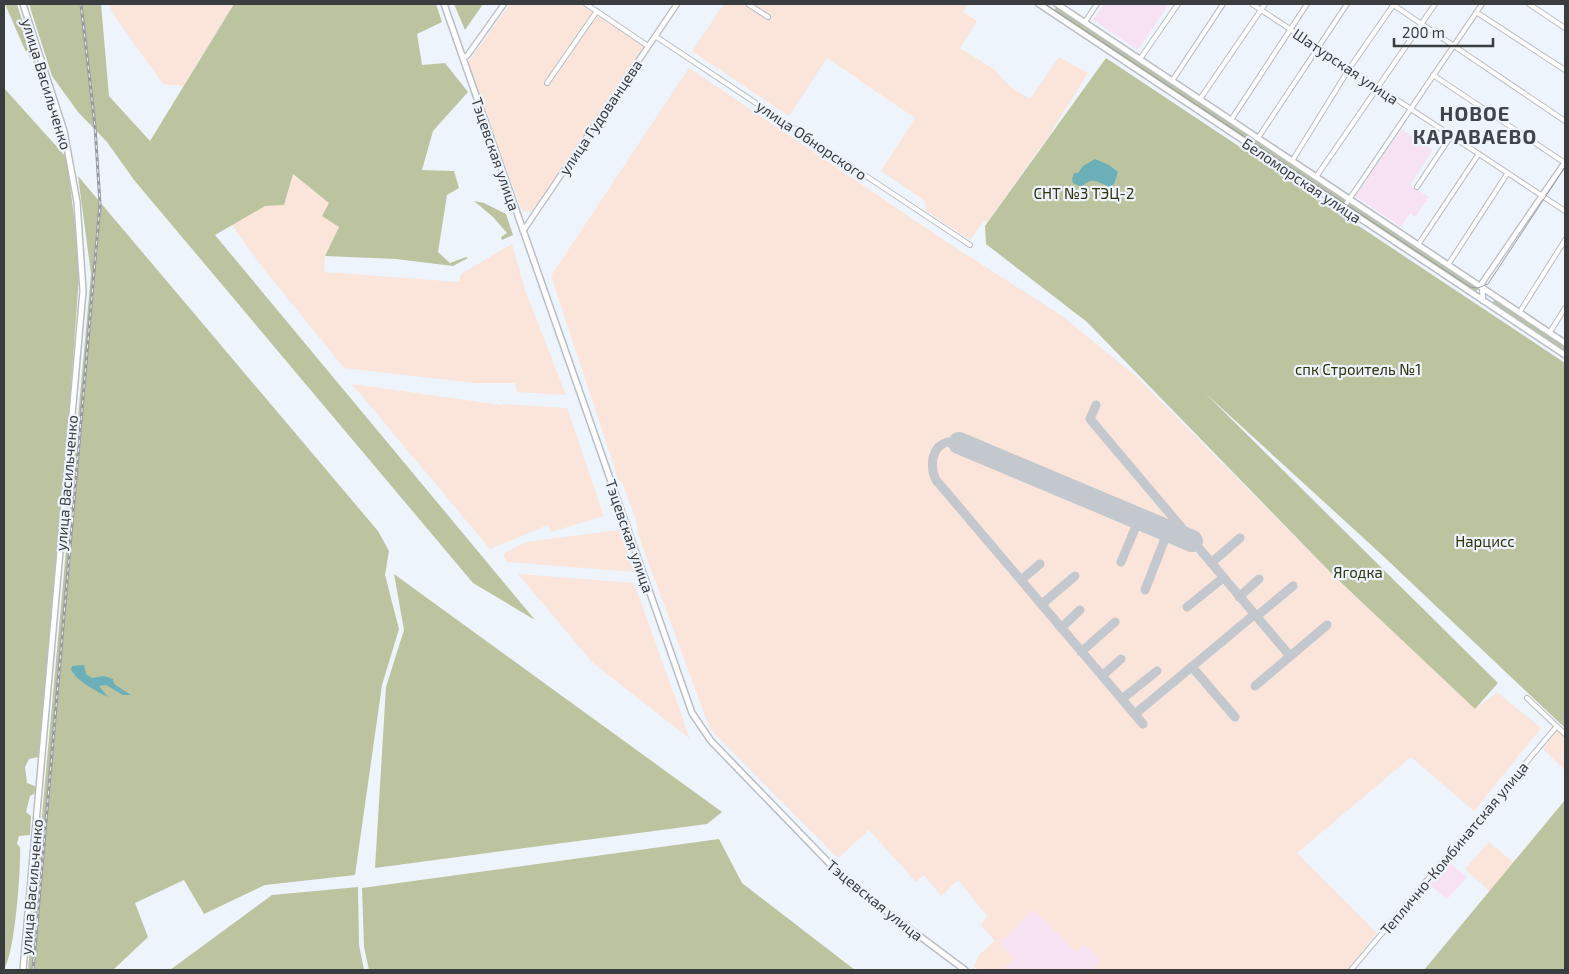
<svg xmlns="http://www.w3.org/2000/svg" width="1569" height="974" font-family="'Exo 2',sans-serif">
<rect width="100%" height="100%" fill="#eef4fc"/>
<path fill="#fbe4d9" d="M 109,4 L 234,4 L 183,86 L 163,84 L 113,14 Z
M 510,4 L 580,4 L 645,47 L 532,211 L 526,212 L 521,209 L 468,62 Z
M 724,4 L 968,4 L 963,12 L 977,21 L 960,48 L 995,70 L 1011,87 L 1030,99 L 1059,57 L 1088,73 L 1048,137 L 987,223 L 985,220 L 970,240 L 926,211 L 925,201 L 881,171 L 915,118 L 827,58 L 789,116 L 692,51 Z
M 689,68 L 950,244 L 1062,316 L 1137,377 L 1331,573 L 1475,709 L 1497,692 L 1541,728 L 1474,811 L 1411,757 L 1297,853 L 1377,933 L 1347,970 L 979,970 L 974,966 L 980,954 L 995,941 L 981,925 L 987,916 L 958,880 L 941,896 L 924,875 L 916,882 L 869,830 L 838,858 L 710,729 L 638,534 L 637,523 L 622,482 L 619,481 L 551,276 Z
M 292,174 L 330,203 L 339,227 L 325,256 L 324,272 L 459,282 L 461,274 L 512,244 L 525,290 L 566,395 L 517,392 L 515,383 L 475,383 L 344,368 L 263,268 L 231,224 L 265,206 L 284,205 Z
M 352,384 L 501,405 L 504,411 L 502,404 L 567,408 L 604,516 L 551,532 L 548,525 L 490,549 Z
M 619,530 L 634,572 L 507,562 L 503,554 L 526,542 Z
M 518,574 L 634,583 L 690,739 L 592,662 Z
M 1558,728 L 1565,734 L 1565,770 L 1543,749 Z
M 1489,842 L 1514,863 L 1490,892 L 1465,869 Z"/>
<path fill="#f6e2f2" d="M 1104,4 L 1169,4 L 1138,50 L 1093,20 Z
M 1401,129 L 1433,150 L 1410,185 L 1429,197 L 1415,217 L 1410,213 L 1401,227 L 1355,196 Z
M 1449,862 L 1467,877 L 1447,899 L 1430,885 Z
M 1033,910 L 1076,952 L 1085,945 L 1099,960 L 1095,967 L 1098,970 L 1002,970 L 1015,960 L 1000,943 Z"/>
<path fill="#bcc49f" d="M 5,4 L 17,4 L 38,69 L 25,50 Z
M 29,4 L 101,4 L 109,96 L 150,141 L 234,4 L 436,4 L 442,22 L 417,34 L 422,65 L 445,63 L 468,92 L 433,131 L 422,170 L 454,171 L 459,188 L 447,195 L 438,252 L 450,263 L 466,257 L 468,258 L 453,266 L 396,259 L 325,256 L 339,227 L 322,216 L 329,203 L 293,174 L 284,205 L 265,206 L 215,235 L 535,620 L 473,583 L 134,180 L 107,142 L 78,112 L 52,76 Z
M 454,4 L 483,4 L 465,30 Z
M 1057,5 L 1347,199 L 1343,205 L 1054,11 Z
M 1106,58 L 1565,363 L 1565,728 L 1382,555 L 1204,392 L 1498,683 L 1475,709 L 1331,573 L 1087,322 L 986,244 L 985,226 Z
M 4,88 L 67,158 L 78,252 L 79,277 L 66,455 L 39,757 L 29,759 L 25,767 L 27,783 L 37,787 L 34,794 L 30,796 L 26,812 L 31,816 L 30,835 L 19,836 L 17,844 L 20,847 C 21,869 15,954 4,969 Z
M 78,176 L 378,531 L 389,551 L 385,575 L 399,629 L 382,685 L 355,875 L 265,885 L 204,914 L 184,880 L 135,903 L 148,937 L 113,970 L 28,970 L 91,274 Z
M 474,201 L 484,203 L 506,214 L 513,235 L 502,240 L 501,237 L 507,233 L 493,217 Z
M 1349,201 L 1478,288 L 1475,294 L 1346,206 Z
M 1495,299 L 1565,347 L 1565,352 L 1492,304 Z
M 394,574 L 722,812 L 707,824 L 375,868 L 386,687 L 404,630 Z
M 1565,800 L 1565,970 L 1424,970 Z
M 719,839 L 742,883 L 855,970 L 369,970 L 364,947 L 362,888 Z
M 358,887 L 359,945 L 364,970 L 170,970 L 272,895 Z"/>
<path fill="#6bb0b8" d="M 1095,159 L 1109,165 L 1118,172 L 1114,184 L 1109,187 C 1098,182 1091,176 1082,187 L 1073,183 L 1072,179 L 1074,173 L 1078,173 L 1083,166 Z
M 84,665 L 86,674 L 92,678 L 104,676 L 113,679 L 114,684 L 131,695 L 123,695 L 106,685 L 99,686 L 108,697 C 97,692 74,679 71,669 L 72,666 Z"/>
<g fill="none" stroke-linecap="round" stroke-linejoin="round">
<path stroke="#c2c8ce" stroke-width="9" d="M 1096,405 L 1090,419 L 1290,656
M 959,443 C 935,436 927,462 936,480 L 1143,724
M 1121,562 L 1139,519
M 1211,563 L 1240,538
M 1021,580 L 1040,564
M 1145,590 L 1168,531
M 1239,597 L 1259,579
M 1042,604 L 1075,576
M 1187,607 L 1223,578
M 1257,616 L 1293,586
M 1061,628 L 1080,610
M 1081,652 L 1115,622
M 1192,667 L 1235,717
M 1102,676 L 1121,659
M 1255,686 L 1327,625
M 1122,699 L 1157,671
M 1135,714 L 1255,614"/>
<path stroke="#c2c8ce" stroke-width="22" d="M 959,443 L 1192,541"/>
<defs>
<path id="minor" d="M 586,4 L 648,46
M 748,4 L 768,17
M 1252,4 L 1565,211
M 1392,4 L 1565,121
M 1529,4 L 1565,28
M 1476,12 L 1565,70
M 1085,22 L 1097,4
M 655,36 L 970,245
M 1140,59 L 1178,4
M 1433,75 L 1565,163
M 1172,81 L 1223,4
M 547,83 L 597,11
M 1200,99 L 1265,4
M 1231,120 L 1307,4
M 1258,138 L 1347,4
M 1292,161 L 1349,69 L 1394,4
M 1316,177 L 1435,4
M 1417,187 L 1451,136
M 1344,207 L 1482,4
M 1418,245 L 1478,155
M 1448,265 L 1507,174
M 1519,313 L 1565,240
M 1550,332 L 1565,308
M 1527,698 L 1565,734
M 1351,970 L 1557,726"/>
<path id="tertiary" d="M 463,57 L 467,56 L 504,4
M 523,231 L 677,4
M 1483,301 L 1482,283 L 1565,162"/>
<path id="secondary" d="M 23,4 L 64,131 L 77,202 L 83,291 L 23,970
M 444,4 L 692,713 L 711,741 L 830,864 L 870,899 L 965,970
M 1039,4 L 1565,355
M 1057,4 L 1565,343"/>
</defs>
<use href="#minor" stroke="#b8bec5" stroke-width="6"/>
<use href="#tertiary" stroke="#b8bec5" stroke-width="7"/>
<use href="#secondary" stroke="#b8bec5" stroke-width="8"/>
<use href="#minor" stroke="#fff" stroke-width="4"/>
<use href="#tertiary" stroke="#fff" stroke-width="4.5"/>
<use href="#secondary" stroke="#fff" stroke-width="5"/>
<path stroke="#979ba1" stroke-width="1" d="M 1045,4 L 1470,287 L 1478,288 L 1488,284 L 1565,167"/>
<defs>
<path id="rail" d="M 33,970 L 100,204 L 95,126 L 81,4"/>
</defs>
<use href="#rail" stroke="#979ba1" stroke-width="3"/>
<use href="#rail" stroke="#eef4fc" stroke-width="1" stroke-dasharray="4" stroke-linecap="butt"/>
</g>
<g text-anchor="middle" dominant-baseline="central" stroke-width="4.5" stroke-linejoin="round" paint-order="stroke">
<g font-size="15" fill="#3a3d40" stroke="#eef4fc">
<text transform="translate(1346 66) rotate(34)">Шатурская улица</text>
<text transform="translate(47 84) rotate(73)">улица Васильченко</text>
<text transform="translate(600 117) rotate(-56)">улица Гудованцева</text>
<text transform="translate(812 140) rotate(34)">улица Обнорского</text>
<text transform="translate(496 154) rotate(71)">Тэцевская улица</text>
<text transform="translate(1302 180) rotate(34)">Беломорская улица</text>
<text transform="translate(66 483) rotate(-85)">улица Васильченко</text>
<text transform="translate(630 536) rotate(71)">Тэцевская улица</text>
<text transform="translate(1454 848) rotate(-50)">Теплично-Комбинатская улица</text>
<text transform="translate(31 887) rotate(-85)">улица Васильченко</text>
<text transform="translate(875 900) rotate(39)">Тэцевская улица</text>
</g>
<g font-size="15" fill="#2c320a" stroke="#eef4fc">
<text x="1084" y="193">СНТ №3 ТЭЦ-2</text>
<text x="1358" y="369">спк Строитель №1</text>
<text x="1485" y="541">Нарцисс</text>
<text x="1358" y="572">Ягодка</text>
</g>
<g font-size="20" font-weight="bold" letter-spacing="1" fill="#40454b" stroke="#eef4fc">
<text x="1475" y="113">НОВОЕ<tspan x="1475" dy="23">КАРАВАЕВО</tspan></text>
</g>
</g>
<rect width="1569" height="974" fill="none" stroke="#3a3d40" stroke-width="10"/>
<path d="M1394 38v8h99v-8" fill="none" stroke="#3a3d40" stroke-width="2.5"/>
<text x="1402" y="38" font-size="15" fill="#3a3d40" stroke="#eef4fc" stroke-width="4" paint-order="stroke">200 m</text>
</svg>
